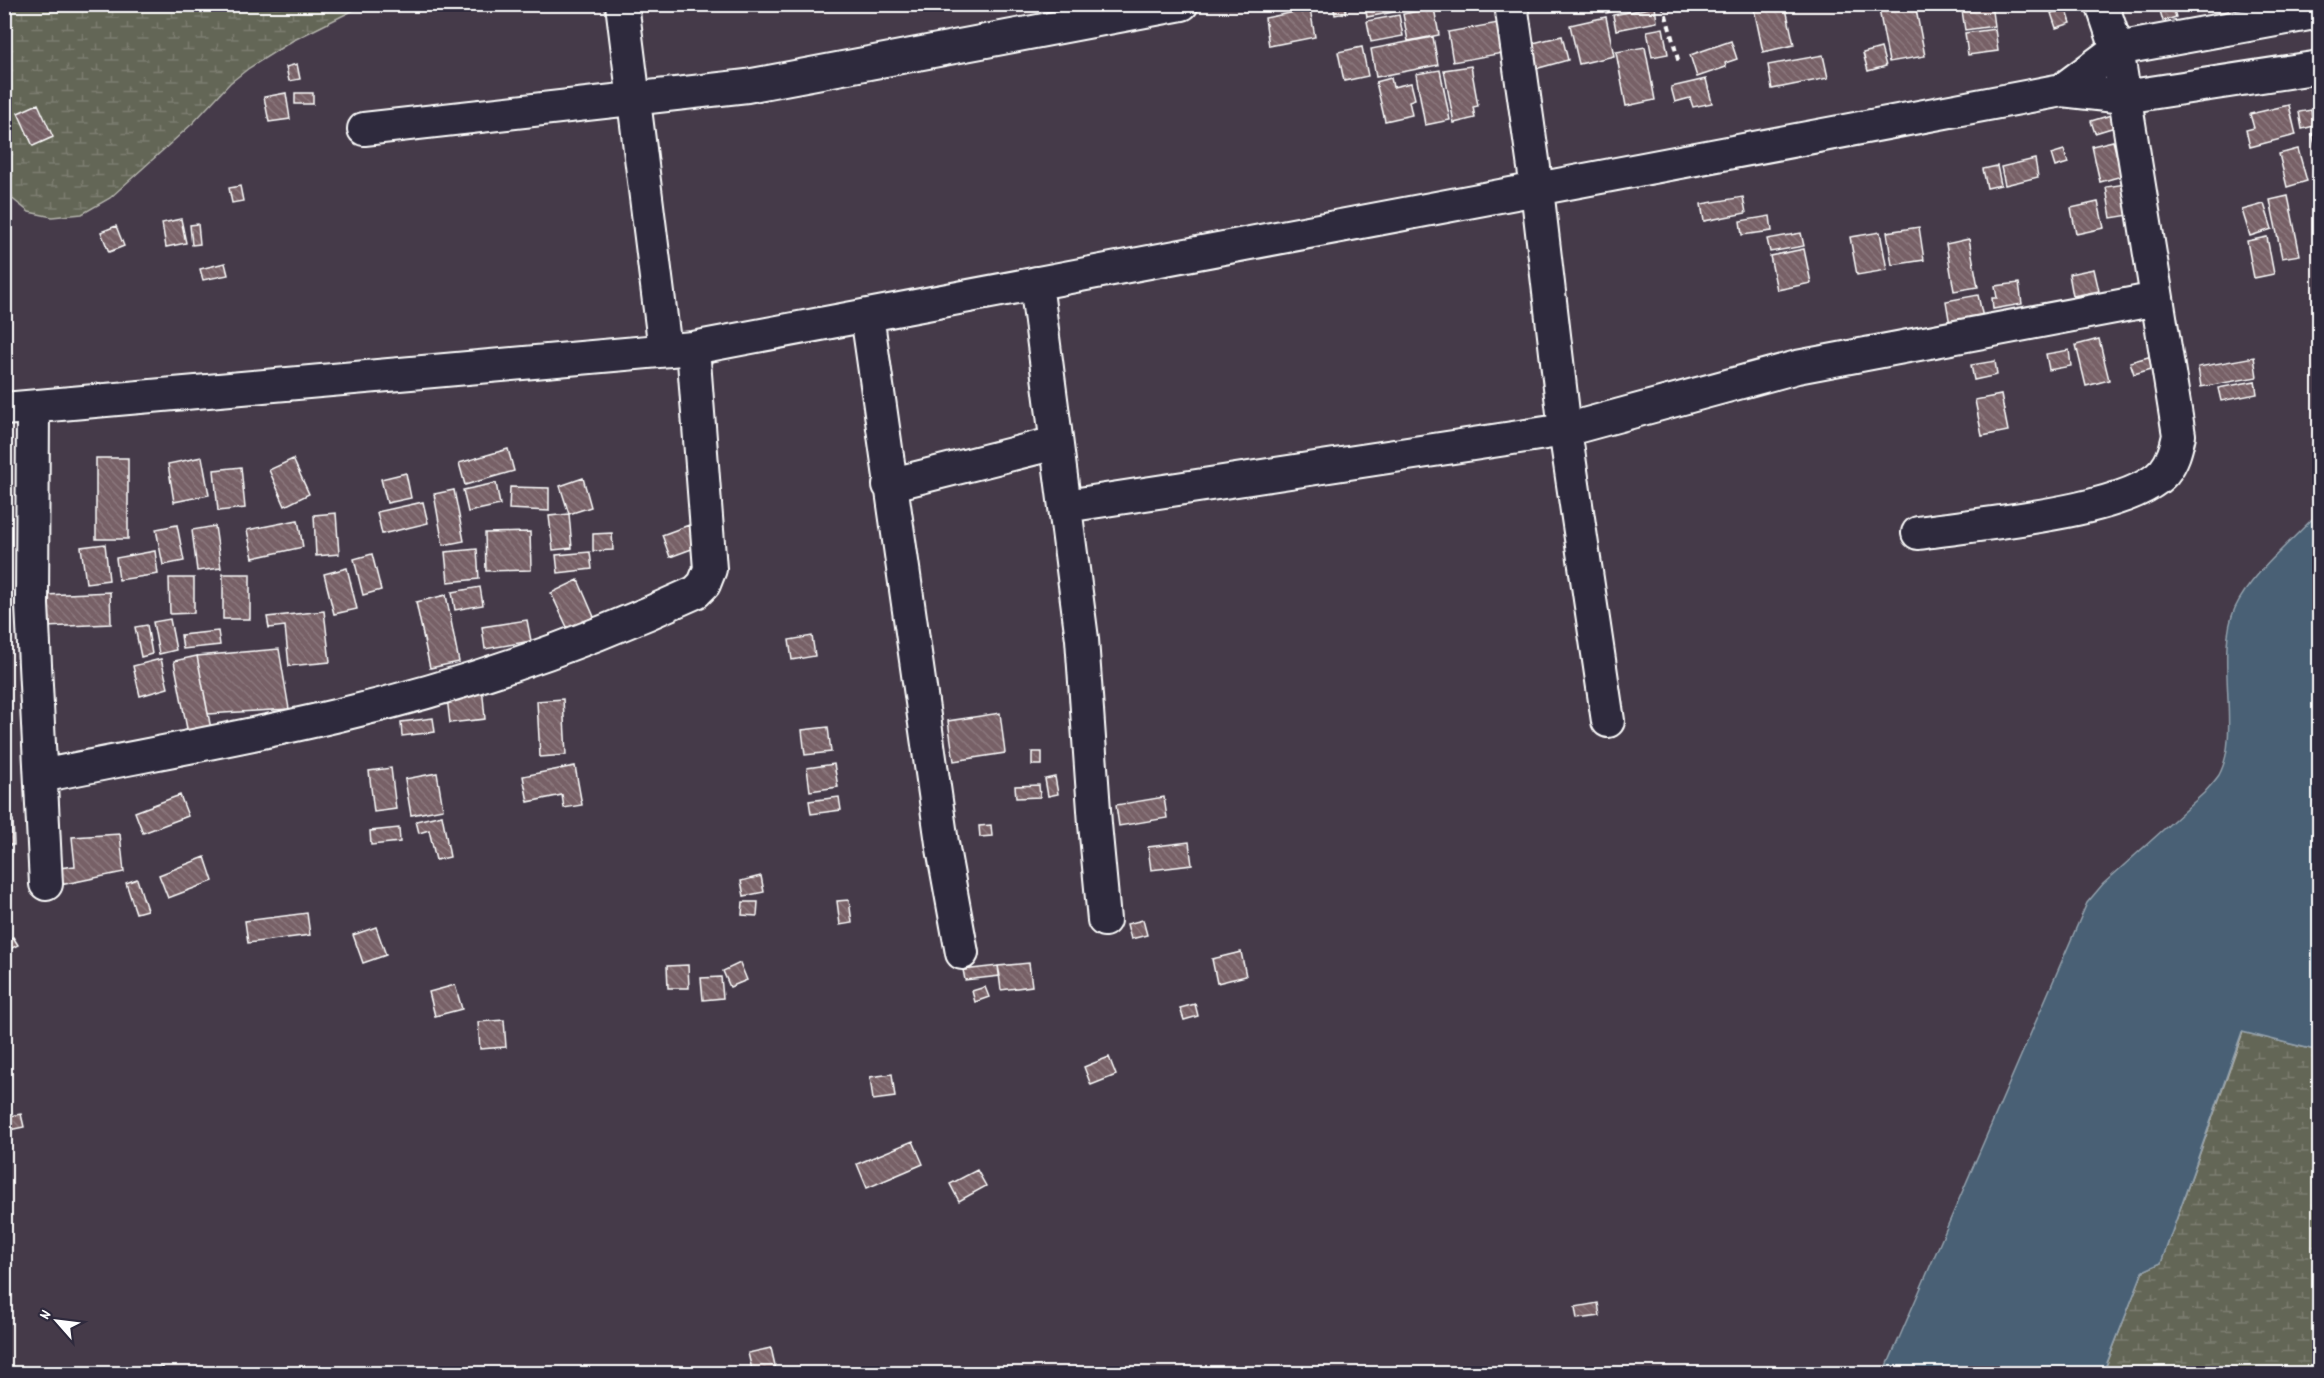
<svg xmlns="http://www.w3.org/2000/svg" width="2324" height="1378" font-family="Dekko,sans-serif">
<defs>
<pattern id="wetland-marsh" width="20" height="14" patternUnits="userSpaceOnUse" patternTransform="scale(1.5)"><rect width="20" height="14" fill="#646657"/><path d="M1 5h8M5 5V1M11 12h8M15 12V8" fill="none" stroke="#7b7d70"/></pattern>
<pattern id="building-back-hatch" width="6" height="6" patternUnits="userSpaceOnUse" patternTransform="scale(1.5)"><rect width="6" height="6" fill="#776066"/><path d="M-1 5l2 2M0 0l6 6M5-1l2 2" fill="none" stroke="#8b787d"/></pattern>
</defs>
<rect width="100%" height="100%" fill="#453a49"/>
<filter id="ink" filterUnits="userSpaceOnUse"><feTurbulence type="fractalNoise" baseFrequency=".0167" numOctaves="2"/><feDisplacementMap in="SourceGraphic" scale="12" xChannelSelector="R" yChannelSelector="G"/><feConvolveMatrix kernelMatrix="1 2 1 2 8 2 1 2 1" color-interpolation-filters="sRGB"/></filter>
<g filter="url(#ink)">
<path fill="url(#wetland-marsh)" stroke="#b2b2ab" stroke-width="1.5" d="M 4,5 L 364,5 L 292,41 L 249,68 L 230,83 L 193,123 L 110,198 L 82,214 L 52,217 L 29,212 L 5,193 Z
M 2243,1032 L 2319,1051 L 2319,1373 L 2103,1374 L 2143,1271 L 2161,1263 Z"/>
<path fill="#4a6174" stroke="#92a0ac" stroke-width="1.5" d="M 2319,512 L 2319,1051 L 2242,1032 L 2161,1263 L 2143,1271 L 2103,1373 L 1884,1373 L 2087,903 L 2103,884 L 2204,793 C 2209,787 2215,781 2219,775 C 2242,733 2214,655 2235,608 C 2250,575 2294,539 2319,512 Z"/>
<path fill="url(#building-back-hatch)" stroke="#fff" stroke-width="1.5" d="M 1333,4 L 1345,4 L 1346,13 L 1335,15 Z
M 1365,4 L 1397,4 L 1399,11 L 1367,17 Z
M 1604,4 L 1641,4 L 1606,13 Z
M 1753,4 L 1785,4 L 1794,45 L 1763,52 Z
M 1878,4 L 1915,4 L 1925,56 L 1889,62 Z
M 1961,4 L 1991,4 L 1994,26 L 1965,30 Z
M 2158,4 L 2172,4 L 2176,17 L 2163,21 Z
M 1655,7 L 1657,22 L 1616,30 L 1613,15 Z
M 1434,8 L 1439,35 L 1408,41 L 1403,14 Z
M 2066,8 L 2071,23 L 2056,28 L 2051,13 Z
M 1310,9 L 1315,37 L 1269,46 L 1265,18 Z
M 1399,15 L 1403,36 L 1371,42 L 1367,21 Z
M 1606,17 L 1614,56 L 1579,64 L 1570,25 Z
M 1498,23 L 1503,53 L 1453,62 L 1448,32 Z
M 1663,28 L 1668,54 L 1652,57 L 1647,31 Z
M 1995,29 L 1998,51 L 1968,55 L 1965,33 Z
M 1562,36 L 1568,60 L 1535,69 L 1525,45 Z
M 1433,37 L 1438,65 L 1376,77 L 1371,49 Z
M 1731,41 L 1737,59 L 1725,63 L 1726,67 L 1697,77 L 1690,55 Z
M 1362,47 L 1368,76 L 1344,81 L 1338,52 Z
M 1645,47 L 1655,100 L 1626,106 L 1616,52 Z
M 1881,48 L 1886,66 L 1868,71 L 1863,53 Z
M 1823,55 L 1828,78 L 1772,89 L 1768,65 Z
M 297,64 L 300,79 L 289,81 L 286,67 Z
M 1471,66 L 1478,106 L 1473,107 L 1475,118 L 1454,123 L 1444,70 Z
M 1440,70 L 1450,120 L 1425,125 L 1416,74 Z
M 1391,78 L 1393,87 L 1411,83 L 1415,99 L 1409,101 L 1412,115 L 1385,121 L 1376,82 Z
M 1706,79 L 1712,103 L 1693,107 L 1690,98 L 1675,102 L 1671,87 Z
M 286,93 L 290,119 L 269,122 L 264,97 Z
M 295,93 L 313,93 L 313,104 L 295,104 Z
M 38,104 L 53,137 L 33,146 L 18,113 Z
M 2289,105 L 2296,135 L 2250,147 L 2246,130 L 2254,128 L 2250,114 Z
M 2311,110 L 2314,126 L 2302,129 L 2299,112 Z
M 2111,115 L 2115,127 L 2095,133 L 2091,121 Z
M 2320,131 L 2320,161 L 2312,134 Z
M 2113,141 L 2122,176 L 2100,182 L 2092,146 Z
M 2298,149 L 2307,181 L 2287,187 L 2279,154 Z
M 2064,150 L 2068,163 L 2055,167 L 2051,154 Z
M 2035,159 L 2038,177 L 2005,185 L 2001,167 Z
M 1997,166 L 2001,185 L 1987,188 L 1983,169 Z
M 2131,183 L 2136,214 L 2111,218 L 2106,187 Z
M 240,186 L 243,201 L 232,203 L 229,188 Z
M 2288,196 L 2300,255 L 2282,258 L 2270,200 Z
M 1743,197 L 1746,213 L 1704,221 L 1701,204 Z
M 2098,202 L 2104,228 L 2076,234 L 2071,208 Z
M 2264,204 L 2272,229 L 2250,236 L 2242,210 Z
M 1770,216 L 1772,231 L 1742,235 L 1740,221 Z
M 181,219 L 186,243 L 166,247 L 162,223 Z
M 198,224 L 200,244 L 192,245 L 190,225 Z
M 116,226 L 124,246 L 109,252 L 101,232 Z
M 1919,227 L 1924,260 L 1892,265 L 1887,232 Z
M 1880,232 L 1887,270 L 1857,275 L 1850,237 Z
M 1801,233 L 1804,246 L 1770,252 L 1767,239 Z
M 2267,237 L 2274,274 L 2254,278 L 2247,241 Z
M 1969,239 L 1978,287 L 1954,291 L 1946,244 Z
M 1804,249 L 1811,283 L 1777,290 L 1770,256 Z
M 225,263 L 228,275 L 203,280 L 200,269 Z
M 2094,269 L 2099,291 L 2073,296 L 2069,274 Z
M 2019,283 L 2022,304 L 1993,309 L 1992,298 L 1997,298 L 1995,286 Z
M 1978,295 L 1983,318 L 1950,325 L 1946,301 Z
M 2099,339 L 2109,380 L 2086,386 L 2076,345 Z
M 2069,350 L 2071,366 L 2049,370 L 2046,354 Z
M 2152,356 L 2155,368 L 2134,374 L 2130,362 Z
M 2254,357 L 2257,377 L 2201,387 L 2198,367 Z
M 1995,361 L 1997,375 L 1974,380 L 1971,365 Z
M 2255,381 L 2257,394 L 2221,401 L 2218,388 Z
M 2001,395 L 2008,431 L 1982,436 L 1975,400 Z
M 508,449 L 514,471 L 465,485 L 459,463 Z
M 202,457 L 209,495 L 174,502 L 168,464 Z
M 96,458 L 128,458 L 128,539 L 96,539 Z
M 293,459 L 309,494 L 285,506 L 269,470 Z
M 241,467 L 245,508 L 218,511 L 214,470 Z
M 406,473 L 411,498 L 387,503 L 381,479 Z
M 583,478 L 591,507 L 569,514 L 560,486 Z
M 496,483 L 500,505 L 468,512 L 463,490 Z
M 510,487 L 549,488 L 549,511 L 509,509 Z
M 454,490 L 464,541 L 443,545 L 434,494 Z
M 423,502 L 428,523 L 382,534 L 377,512 Z
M 336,513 L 339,554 L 316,556 L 314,515 Z
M 569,514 L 572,548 L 553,550 L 549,516 Z
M 298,520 L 303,547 L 253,558 L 247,530 Z
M 177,525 L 184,561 L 163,565 L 156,529 Z
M 689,525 L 697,547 L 670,557 L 662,535 Z
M 215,526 L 221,568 L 197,571 L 192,530 Z
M 530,532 L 531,570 L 486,571 L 485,533 Z
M 612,533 L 613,550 L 593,551 L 593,534 Z
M 105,544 L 109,580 L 86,583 L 81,547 Z
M 477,549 L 479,579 L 448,582 L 445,552 Z
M 155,551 L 158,574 L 119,580 L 116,558 Z
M 590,552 L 592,569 L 558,573 L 556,555 Z
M 372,554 L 381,590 L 363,595 L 354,559 Z
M 347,568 L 357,609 L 334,614 L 324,574 Z
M 223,574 L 250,574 L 250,619 L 223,619 Z
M 169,578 L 194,578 L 194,613 L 170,614 Z
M 578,580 L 594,617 L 568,629 L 551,593 Z
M 480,587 L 483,605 L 455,610 L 452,592 Z
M 110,592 L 111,624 L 46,627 L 45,595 Z
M 446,595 L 459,662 L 430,668 L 416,602 Z
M 324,611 L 330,662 L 289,666 L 285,626 L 269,628 L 267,617 Z
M 170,619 L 176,650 L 159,654 L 153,622 Z
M 527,620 L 531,641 L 485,649 L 482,627 Z
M 147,625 L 152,654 L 141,657 L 135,627 Z
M 218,631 L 220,645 L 183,649 L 181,635 Z
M 812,636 L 815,656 L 792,660 L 789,640 Z
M 279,649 L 289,709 L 208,714 L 197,656 Z
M 197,656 L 211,729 L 188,734 L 174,661 Z
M 161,659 L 168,688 L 140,696 L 133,666 Z
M 482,685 L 485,719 L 450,723 L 446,689 Z
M 4,692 L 7,692 L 10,726 L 4,726 Z
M 563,699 L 566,755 L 540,757 L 537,701 Z
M 1000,713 L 1005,753 L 954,761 L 948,721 Z
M 433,718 L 435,732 L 402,736 L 401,722 Z
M 828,727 L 831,752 L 805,755 L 802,730 Z
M 1032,752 L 1042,752 L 1042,765 L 1032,765 Z
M 834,764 L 838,787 L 810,791 L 807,768 Z
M 575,766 L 582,805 L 564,808 L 562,795 L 528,802 L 523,776 Z
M 391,768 L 396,809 L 374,812 L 369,771 Z
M 437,773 L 443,809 L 411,815 L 405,779 Z
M 1055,777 L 1058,794 L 1048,796 L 1045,779 Z
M 1039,785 L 1040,797 L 1016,798 L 1015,786 Z
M 180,795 L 188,816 L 143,833 L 135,812 Z
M 839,797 L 841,810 L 811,814 L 809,801 Z
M 1164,797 L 1167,818 L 1119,826 L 1116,805 Z
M 442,815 L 450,857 L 436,860 L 429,830 L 419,833 L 416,821 Z
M 4,820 L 13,820 L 14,845 L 4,845 Z
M 991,825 L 992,836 L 980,837 L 979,826 Z
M 399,828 L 400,842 L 371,845 L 370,831 Z
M 120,834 L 124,872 L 60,885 L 59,868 L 75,866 L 72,837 Z
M 1189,842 L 1192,865 L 1151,870 L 1148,847 Z
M 205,857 L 213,881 L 168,898 L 159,875 Z
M 761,876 L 764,892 L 744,896 L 741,881 Z
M 137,879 L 147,910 L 136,913 L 126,883 Z
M 849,900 L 852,923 L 840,925 L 837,901 Z
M 743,902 L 758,902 L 757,916 L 742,915 Z
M 307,913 L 310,935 L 248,943 L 245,921 Z
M 1143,920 L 1147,935 L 1131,939 L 1127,924 Z
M 376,927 L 386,955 L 363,963 L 353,935 Z
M 13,937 L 18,945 L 4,952 L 4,942 Z
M 1241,952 L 1246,976 L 1217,983 L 1212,959 Z
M 740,963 L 747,980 L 730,987 L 723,971 Z
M 1029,963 L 1032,986 L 1001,990 L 998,966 Z
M 688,965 L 689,988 L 668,988 L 667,966 Z
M 998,966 L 1000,976 L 965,980 L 963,970 Z
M 721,977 L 723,998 L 703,1000 L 701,978 Z
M 455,985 L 462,1009 L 435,1016 L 429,992 Z
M 985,987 L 989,997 L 975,1002 L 972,991 Z
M 1195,1004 L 1198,1016 L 1184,1020 L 1180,1008 Z
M 504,1020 L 506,1047 L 480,1049 L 478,1022 Z
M 1109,1057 L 1116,1075 L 1091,1085 L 1084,1067 Z
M 892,1074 L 895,1097 L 873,1100 L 870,1077 Z
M 21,1114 L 24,1127 L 4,1131 L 4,1117 Z
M 913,1141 L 923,1164 L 867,1188 L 857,1164 Z
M 977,1170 L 986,1186 L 959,1201 L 950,1184 Z
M 1598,1303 L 1600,1316 L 1577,1319 L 1575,1307 Z
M 771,1348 L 777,1374 L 753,1374 L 748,1353 Z
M 163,1367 L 164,1374 L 137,1374 L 136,1372 Z"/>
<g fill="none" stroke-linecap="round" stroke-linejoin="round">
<defs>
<path id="minor" d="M 622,4 L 665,350
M 1511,4 L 1537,189 L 1565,430 L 1608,721
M 2062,90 L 2117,49 L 2320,12
M 364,129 L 747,86 L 1182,4
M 1036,283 L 1082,639 L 1095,824 L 1104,920
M 867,315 L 942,843 L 962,953
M 33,407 L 32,605 L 46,884
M 4,409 L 693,348 L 2062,90 L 2124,97 L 2320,67
M 889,485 L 1056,443
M 1066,506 L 1565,430 L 1797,367 L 2157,299
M 1918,533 C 1974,524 2129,513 2164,472 C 2173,461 2176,449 2179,435 L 2117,49 L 2102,4
M 41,776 C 139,756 238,739 335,716 C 459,687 581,645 696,592 L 704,584 L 710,569 L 693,348"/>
</defs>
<use href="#minor" stroke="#fff" stroke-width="36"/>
<path stroke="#fff" stroke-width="4" stroke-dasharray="6 4.5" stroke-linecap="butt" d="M 1663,4 L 1679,63"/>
<use href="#minor" stroke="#2f2a3d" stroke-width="32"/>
</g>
</g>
<rect width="2324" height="1378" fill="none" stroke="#2f2a3d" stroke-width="24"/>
<rect x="12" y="12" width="2300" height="1354" fill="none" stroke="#fff" stroke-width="2" filter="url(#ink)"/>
<g transform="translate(57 1321) rotate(298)" stroke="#2f2a3d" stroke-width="4.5" paint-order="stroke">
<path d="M0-4.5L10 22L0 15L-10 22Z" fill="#ffffff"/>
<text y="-9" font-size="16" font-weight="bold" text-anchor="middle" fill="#ffffff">N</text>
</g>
</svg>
